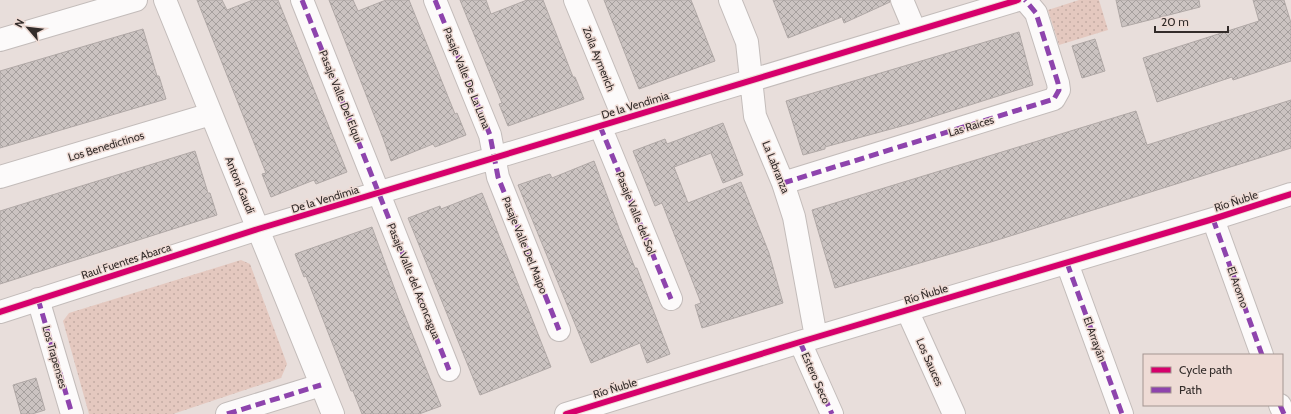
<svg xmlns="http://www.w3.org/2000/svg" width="1291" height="414" font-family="Cabin,sans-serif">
<defs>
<pattern id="grass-dots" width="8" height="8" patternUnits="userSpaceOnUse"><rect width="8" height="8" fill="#e4c8bf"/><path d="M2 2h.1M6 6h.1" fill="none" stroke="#c4aca4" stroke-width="1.8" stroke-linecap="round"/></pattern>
<pattern id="building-cross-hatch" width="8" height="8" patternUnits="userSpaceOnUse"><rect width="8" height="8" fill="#cbc3c1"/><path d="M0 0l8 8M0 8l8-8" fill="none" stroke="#a59f9d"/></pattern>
</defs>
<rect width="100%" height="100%" fill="#e8dedb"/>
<path fill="url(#grass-dots)" d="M 1079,0 L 1099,0 L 1108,30 L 1059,45 L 1048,10 Z
M 241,260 L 250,264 L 287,364 L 281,378 L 173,414 L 89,414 L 63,321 L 69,313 Z"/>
<path fill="url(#building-cross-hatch)" stroke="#b0a8a6" d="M 197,0 L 222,0 L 227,10 L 253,0 L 278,0 L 347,172 L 316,184 L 314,180 L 271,197 L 262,174 L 266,173 Z
M 329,0 L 353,0 L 358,11 L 386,0 L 409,0 L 455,114 L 457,113 L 466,135 L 435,147 L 433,144 L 391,161 L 383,138 Z
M 460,0 L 486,0 L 491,14 L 527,0 L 543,0 L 573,77 L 575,77 L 584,99 L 508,126 L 499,104 L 502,103 Z
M 604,0 L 691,0 L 715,61 L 639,89 Z
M 773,0 L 890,0 L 890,2 L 844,23 L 842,17 L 788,38 Z
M 1116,0 L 1199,0 L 1200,7 L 1122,27 Z
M 1253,0 L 1284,0 L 1291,23 L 1291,61 L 1233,80 L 1232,77 L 1157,102 L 1143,58 L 1259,21 Z
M 143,29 L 157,76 L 159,76 L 166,99 L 0,148 L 0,71 Z
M 1019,32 L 1033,85 L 913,123 L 825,147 L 825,149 L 803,155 L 786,101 Z
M 1095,39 L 1105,71 L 1082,78 L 1072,46 Z
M 1291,100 L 1291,148 L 991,242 L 835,288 L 812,210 L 1136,111 L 1147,145 Z
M 723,123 L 743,175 L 723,183 L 711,153 L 674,167 L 688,203 L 741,182 L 769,253 L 783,303 L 702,328 L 695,305 L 701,303 L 662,203 L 655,206 L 633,151 L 665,139 L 667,144 Z
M 195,151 L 208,193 L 210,193 L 217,215 L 0,284 L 0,211 Z
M 594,161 L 620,231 L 635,268 L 637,268 L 670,354 L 647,363 L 640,343 L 591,363 L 518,185 L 550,174 L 552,178 Z
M 482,193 L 551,367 L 480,395 L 408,218 L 440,206 L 441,209 Z
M 372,227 L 399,301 L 441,406 L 419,414 L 362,414 L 353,391 L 351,391 L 306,276 L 304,277 L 295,254 Z
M 36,378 L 45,410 L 32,414 L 21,414 L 13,385 Z"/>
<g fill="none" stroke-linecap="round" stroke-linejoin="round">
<defs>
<path id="minor" d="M 165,0 L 333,414
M 302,0 L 449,370
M 435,0 L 490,135 L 498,177 L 559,330
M 575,0 L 624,119
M 730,0 L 747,42 L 755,116 L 783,183 L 794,217 L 816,337
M 902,0 L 915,31
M 0,40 L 136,0
M 600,126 L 671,299
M 0,177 L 211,114
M 783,183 L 1054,99 L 1059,90 L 1058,83 L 1036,13 L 1025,0
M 1213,219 L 1262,355
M 1067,263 L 1122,414
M 38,299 L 72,414
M 907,310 L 954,414
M 0,312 L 258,229 L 1018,0
M 800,342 L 832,414
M 1280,405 L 1284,414
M 227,414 L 321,385
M 566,414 L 800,342 L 1213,219 L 1291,194"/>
</defs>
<use href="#minor" stroke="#c3bcba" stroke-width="24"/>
<use href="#minor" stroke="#fcfafa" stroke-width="22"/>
<path stroke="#8e44ad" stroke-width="5" stroke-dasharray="10 5" stroke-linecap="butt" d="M 302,0 L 449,370
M 435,0 L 490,135 L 498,177 L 559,330
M 600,126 L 671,299
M 783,183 L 1054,99 L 1059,90 L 1058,83 L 1036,13 L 1025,0
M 1213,219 L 1262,355
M 1067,263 L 1122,414
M 38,299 L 72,414
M 800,342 L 832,414
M 1280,405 L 1284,414
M 227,414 L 321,385"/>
<defs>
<path id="cycleway" d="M 0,312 L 258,229 L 1018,0
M 566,414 L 800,342 L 1213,219 L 1291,194"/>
</defs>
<use href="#cycleway" stroke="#eedbd5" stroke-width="8"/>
<use href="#cycleway" stroke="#d6006c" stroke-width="6"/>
</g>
<g text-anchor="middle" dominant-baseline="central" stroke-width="3" stroke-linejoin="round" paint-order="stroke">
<g font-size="11" fill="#332c2a" stroke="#eedbd5">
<text transform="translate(599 59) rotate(68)">Zoila Aymerich</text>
<text transform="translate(467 78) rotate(68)">Pasaje Valle De La Luna</text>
<text transform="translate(341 96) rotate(68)">Pasaje Valle Del Elqui</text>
<text transform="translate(635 105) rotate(-17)">De la Vendimia</text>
<text transform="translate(971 126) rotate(-17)">Las Raices</text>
<text transform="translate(106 146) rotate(-17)">Los Benedictinos</text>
<text transform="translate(776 167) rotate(68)">La Labranza</text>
<text transform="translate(240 185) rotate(68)">Antoni Gaudí</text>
<text transform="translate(325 199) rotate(-17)">De la Vendimia</text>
<text transform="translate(1236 201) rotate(-18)">Río Ñuble</text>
<text transform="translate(636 213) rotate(68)">Pasaje Valle del Sol</text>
<text transform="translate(525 245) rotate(68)">Pasaje Valle Del Maipo</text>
<text transform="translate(126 261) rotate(-18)">Raul Fuentes Abarca</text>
<text transform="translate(414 281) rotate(68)">Pasaje Valle del Aconcagua</text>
<text transform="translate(1238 287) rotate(70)">El Aromo</text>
<text transform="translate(926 294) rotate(-17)">Río Ñuble</text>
<text transform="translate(1095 339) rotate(70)">El Arrayán</text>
<text transform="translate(55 357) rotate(74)">Los Trapenses</text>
<text transform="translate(930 362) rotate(66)">Los Sauces</text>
<text transform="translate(816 378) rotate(66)">Estero Seco</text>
<text transform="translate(615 388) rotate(-17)">Río Ñuble</text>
</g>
</g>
<rect x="1143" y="354" width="140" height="52" fill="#eedbd5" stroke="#a39591"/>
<rect x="1151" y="367" width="20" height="6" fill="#d6006c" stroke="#a39591"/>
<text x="1179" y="374" font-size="12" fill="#332c2a">Cycle path</text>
<rect x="1151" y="387" width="20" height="6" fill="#8e44ad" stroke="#a39591"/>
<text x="1179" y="394" font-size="12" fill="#332c2a">Path</text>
<g transform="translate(28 28) rotate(298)" stroke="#eedbd5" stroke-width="3" paint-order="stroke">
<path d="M0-3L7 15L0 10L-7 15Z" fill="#332c2a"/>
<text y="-6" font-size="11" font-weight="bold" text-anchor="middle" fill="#332c2a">N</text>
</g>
<path d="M1155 26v6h73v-6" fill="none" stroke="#332c2a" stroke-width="2"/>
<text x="1161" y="26" font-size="12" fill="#332c2a" stroke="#eedbd5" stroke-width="3" paint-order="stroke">20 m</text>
</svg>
